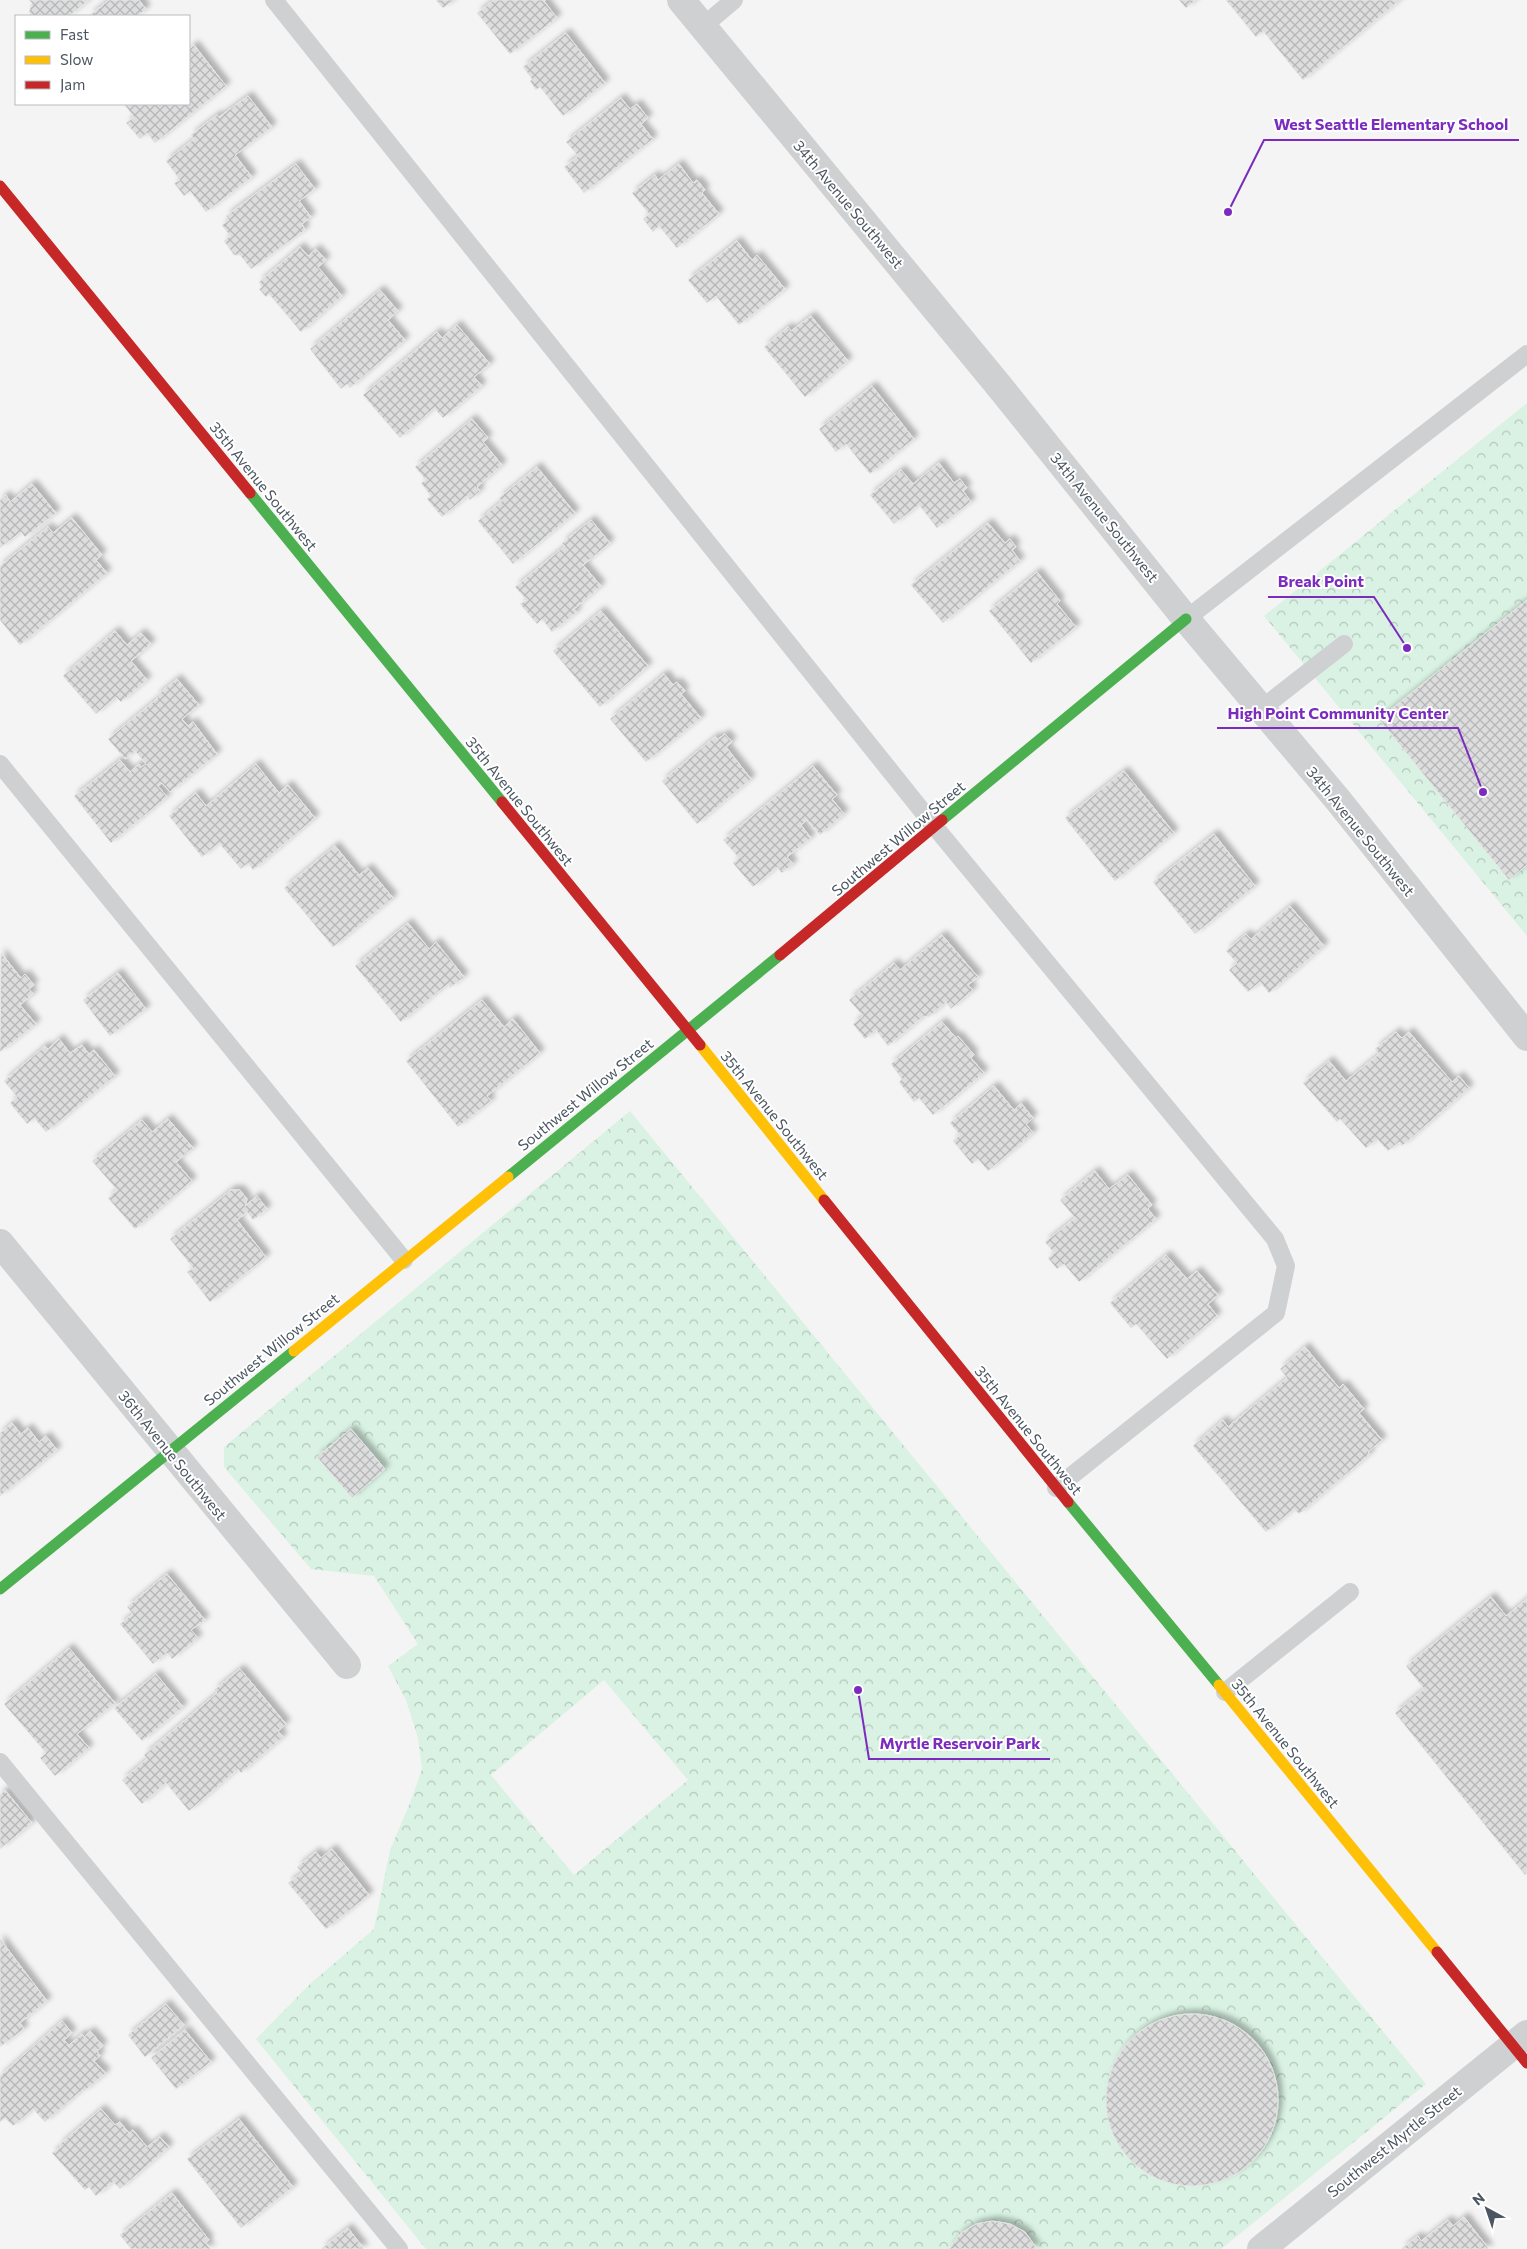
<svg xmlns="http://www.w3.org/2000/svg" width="1527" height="2249" font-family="Commissioner,sans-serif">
<defs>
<pattern id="park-crowns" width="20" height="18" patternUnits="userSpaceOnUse" patternTransform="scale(1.25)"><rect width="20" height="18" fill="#d9f2e3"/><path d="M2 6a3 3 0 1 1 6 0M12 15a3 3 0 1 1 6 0" fill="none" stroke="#b2c7bb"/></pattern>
<pattern id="building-cross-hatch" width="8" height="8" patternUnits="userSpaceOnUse" patternTransform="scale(1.25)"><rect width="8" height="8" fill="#ddddde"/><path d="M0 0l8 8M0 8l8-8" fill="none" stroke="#b5b6b7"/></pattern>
<filter id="shadow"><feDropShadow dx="4.5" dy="-4.5" stdDeviation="2.5" flood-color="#0004"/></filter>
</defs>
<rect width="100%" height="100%" fill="#f4f4f4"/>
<path fill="url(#park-crowns)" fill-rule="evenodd" d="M 1527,403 L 1527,936 L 1264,616 Z
M 630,1111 L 1426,2084 L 1221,2249 L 426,2249 L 256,2039 L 310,1984 L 374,1929 L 390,1850 L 410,1803 L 422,1769 L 418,1738 L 406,1700 L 388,1666 L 418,1644 L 374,1576 L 311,1569 L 224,1467 L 224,1447 ZM 604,1680 L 688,1780 L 574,1875 L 491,1775 Z"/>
<path fill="url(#building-cross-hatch)" stroke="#e5e6e7" filter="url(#shadow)" d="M 29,0 L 89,0 L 69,16 L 32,16 L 29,12 L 32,3 Z
M 109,0 L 139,0 L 146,9 L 137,16 L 89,16 Z
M 436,0 L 454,0 L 443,8 Z
M 494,0 L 546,0 L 544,1 L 557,18 L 510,54 L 477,13 Z
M 1179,0 L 1196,0 L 1186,8 Z
M 1226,0 L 1400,0 L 1303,80 L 1263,31 L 1256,37 Z
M 566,33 L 605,83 L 563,116 L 540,87 L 536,90 L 530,81 L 532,79 L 523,67 Z
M 194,45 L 226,86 L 155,143 L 147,133 L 140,139 L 126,123 L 134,117 L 124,104 L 189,104 L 189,49 Z
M 248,96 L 272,127 L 235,155 L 252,177 L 206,212 L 190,191 L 184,196 L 174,183 L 180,180 L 166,161 L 194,139 L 191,135 L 217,115 L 219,117 Z
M 621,98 L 630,109 L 637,104 L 648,118 L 641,124 L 653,139 L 584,193 L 564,167 L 578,156 L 566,142 Z
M 296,164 L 315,189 L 299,201 L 311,217 L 302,224 L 305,230 L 251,269 L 240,255 L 234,255 L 224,241 L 230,236 L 222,225 L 229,220 L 226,216 Z
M 679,164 L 693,183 L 697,180 L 705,190 L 702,193 L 719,214 L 677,248 L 659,226 L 653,232 L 643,219 L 649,214 L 632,193 L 655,175 L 658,180 Z
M 737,241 L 752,260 L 757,255 L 785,289 L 739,325 L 716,296 L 707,303 L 688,280 Z
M 300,247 L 308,256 L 316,249 L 326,260 L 318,267 L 342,296 L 301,332 L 269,294 L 266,297 L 259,289 L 262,287 L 259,282 Z
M 380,290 L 398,311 L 388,320 L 405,340 L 350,388 L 347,384 L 341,389 L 310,349 Z
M 811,316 L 848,361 L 805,397 L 764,347 L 788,327 L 791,331 Z
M 457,325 L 490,364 L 474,377 L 482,386 L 443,418 L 434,408 L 400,438 L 363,395 L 437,332 L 442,338 Z
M 872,386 L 914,439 L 870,474 L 846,444 L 836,452 L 819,429 Z
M 472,419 L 488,438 L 483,442 L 502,465 L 477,487 L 480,491 L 470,500 L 467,496 L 442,517 L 427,499 L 431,496 L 421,483 L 426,480 L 415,467 Z
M 939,463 L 954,483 L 960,479 L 967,488 L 963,491 L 971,502 L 937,528 L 919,505 L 894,524 L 870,495 L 901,470 L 913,484 Z
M 537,467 L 575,513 L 513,564 L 478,521 L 502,501 L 499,498 Z
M 32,484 L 56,513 L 25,537 L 21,532 L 0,548 L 0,500 L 6,495 L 10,502 Z
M 72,518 L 102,555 L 96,560 L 107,573 L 20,645 L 0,620 L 0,566 L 48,527 L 53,533 Z
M 591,520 L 610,543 L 583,565 L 601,586 L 574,609 L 577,612 L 552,632 L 542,619 L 537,624 L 520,604 L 527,600 L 515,587 L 565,546 L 562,543 Z
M 988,523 L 1005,543 L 1010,539 L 1016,547 L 1012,550 L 1020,561 L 943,623 L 911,585 Z
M 1037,572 L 1060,601 L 1057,604 L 1076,627 L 1031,663 L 989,611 Z
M 1527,600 L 1527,865 L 1509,880 L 1379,719 Z
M 601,611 L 648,666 L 600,707 L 553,651 Z
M 115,631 L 127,645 L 141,633 L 151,644 L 131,661 L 147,680 L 121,702 L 116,697 L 96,714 L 63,676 Z
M 664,674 L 673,685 L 677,682 L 685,691 L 681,694 L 701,718 L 646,762 L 610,719 Z
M 177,679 L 199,705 L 182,719 L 188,726 L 193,722 L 217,754 L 170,792 L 162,783 L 158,786 L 167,797 L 111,843 L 74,796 L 120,760 L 130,772 L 139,764 L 141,767 L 146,764 L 135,751 L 125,759 L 108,739 L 158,698 L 156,696 Z
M 725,734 L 732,742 L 726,747 L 751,779 L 697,824 L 662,781 L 715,737 L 718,739 Z
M 256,764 L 279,793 L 288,785 L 315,818 L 253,870 L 248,863 L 241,869 L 219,843 L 202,857 L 169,816 L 196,793 L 206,806 Z
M 813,766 L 837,795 L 832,799 L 844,814 L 820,835 L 807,820 L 801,825 L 811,838 L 787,857 L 793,864 L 782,873 L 777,867 L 753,887 L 733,863 L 739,858 L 723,840 Z
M 1124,771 L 1174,833 L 1115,881 L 1065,818 Z
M 1214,834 L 1255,886 L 1195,934 L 1153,882 Z
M 335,846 L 359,875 L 368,868 L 393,898 L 333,947 L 284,888 Z
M 1290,906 L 1324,946 L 1269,993 L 1260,982 L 1248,992 L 1229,970 L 1237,963 L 1226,951 L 1246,934 L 1251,939 Z
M 408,923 L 429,949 L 436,942 L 464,977 L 450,988 L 448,984 L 401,1022 L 355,966 Z
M 942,935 L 978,977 L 968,985 L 973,990 L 951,1009 L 946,1002 L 929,1017 L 924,1016 L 888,1046 L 876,1030 L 865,1039 L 853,1024 L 863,1016 L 849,1000 L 894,963 L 900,970 Z
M 1,953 L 21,978 L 25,974 L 34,985 L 29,989 L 33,994 L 20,1005 L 36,1024 L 0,1052 Z
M 118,973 L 146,1009 L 110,1036 L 83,1000 Z
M 482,1000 L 504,1027 L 513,1019 L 540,1053 L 487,1096 L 491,1101 L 458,1127 L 406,1061 Z
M 942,1022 L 956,1038 L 958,1036 L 974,1055 L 971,1058 L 984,1073 L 933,1115 L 919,1098 L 914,1102 L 899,1082 L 902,1079 L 891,1064 Z
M 1396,1032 L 1402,1038 L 1409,1032 L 1452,1082 L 1459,1076 L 1469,1088 L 1402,1146 L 1399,1142 L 1388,1151 L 1377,1139 L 1366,1148 L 1340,1119 L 1337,1122 L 1303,1083 L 1329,1061 L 1346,1081 L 1379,1054 L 1375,1049 Z
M 59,1039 L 70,1053 L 82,1045 L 89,1054 L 94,1050 L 115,1076 L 46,1132 L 34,1118 L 27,1124 L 10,1103 L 17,1097 L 4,1081 L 45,1046 L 48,1049 Z
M 994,1086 L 1014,1110 L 1021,1103 L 1033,1118 L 1026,1124 L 1033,1133 L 988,1171 L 978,1159 L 972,1164 L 953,1141 L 960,1135 L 950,1123 Z
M 168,1119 L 193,1148 L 176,1162 L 192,1181 L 135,1229 L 108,1198 L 117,1190 L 92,1161 L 142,1120 L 152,1132 Z
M 1095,1171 L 1109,1189 L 1128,1175 L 1152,1205 L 1148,1209 L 1156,1219 L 1079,1282 L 1064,1264 L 1057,1269 L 1048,1258 L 1054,1253 L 1045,1242 L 1075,1218 L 1060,1200 Z
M 231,1190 L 240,1190 L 247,1199 L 245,1206 L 257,1196 L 267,1209 L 253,1220 L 247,1212 L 237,1220 L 266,1257 L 210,1302 L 187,1272 L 193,1268 L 170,1239 Z
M 1166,1255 L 1187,1279 L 1197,1271 L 1218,1295 L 1208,1304 L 1217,1316 L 1167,1359 L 1136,1324 L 1131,1328 L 1110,1303 Z
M 1305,1347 L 1339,1388 L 1343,1384 L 1364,1409 L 1359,1413 L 1382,1440 L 1368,1452 L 1370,1454 L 1299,1514 L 1294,1509 L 1266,1532 L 1193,1446 L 1223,1420 L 1228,1427 L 1287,1378 L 1280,1369 Z
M 12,1423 L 21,1434 L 28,1428 L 39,1442 L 46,1436 L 57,1450 L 0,1496 L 0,1433 Z
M 351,1429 L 385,1469 L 352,1498 L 317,1457 Z
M 167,1574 L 205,1620 L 191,1630 L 198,1638 L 172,1659 L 167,1653 L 153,1664 L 120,1624 L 133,1614 L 127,1607 Z
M 1491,1597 L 1506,1616 L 1527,1599 L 1527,1873 L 1525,1875 L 1395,1713 L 1424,1689 L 1406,1666 Z
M 69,1648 L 115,1703 L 77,1734 L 89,1748 L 55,1776 L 40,1758 L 46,1753 L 4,1704 Z
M 240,1669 L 286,1724 L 278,1731 L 283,1737 L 241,1773 L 238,1769 L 189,1811 L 166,1783 L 142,1804 L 122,1780 L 147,1759 L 144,1755 L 217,1693 L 214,1690 Z
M 156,1674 L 183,1707 L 142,1741 L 114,1708 Z
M 5,1790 L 32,1823 L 0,1849 L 0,1795 Z
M 332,1849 L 369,1895 L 326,1929 L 288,1883 L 302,1873 L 297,1867 L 316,1852 L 321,1858 Z
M 0,1939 L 47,2001 L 20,2023 L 24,2029 L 0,2047 Z
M 166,2004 L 184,2025 L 145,2057 L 128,2035 Z
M1106 2100a86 86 0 1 1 172 0a86 86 0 1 1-172 0Z
M 62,2021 L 72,2033 L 64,2040 L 69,2045 L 82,2034 L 84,2037 L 90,2031 L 103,2046 L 97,2051 L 100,2056 L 94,2061 L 106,2073 L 83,2092 L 82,2090 L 45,2122 L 33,2109 L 13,2126 L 5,2118 L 0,2122 L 0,2076 Z
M 185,2030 L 211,2062 L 176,2089 L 151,2058 Z
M 101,2109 L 115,2125 L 120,2122 L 129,2133 L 133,2130 L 147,2147 L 160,2137 L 169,2147 L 120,2189 L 113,2182 L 96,2196 L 89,2187 L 85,2190 L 52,2153 L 61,2147 L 59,2145 Z
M 239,2119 L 293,2187 L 241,2228 L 187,2159 Z
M 172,2193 L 209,2240 L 206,2243 L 211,2249 L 131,2249 L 120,2235 Z
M 1464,2217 L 1489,2249 L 1401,2249 L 1418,2236 L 1421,2241 L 1448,2220 L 1453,2226 Z
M 993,2221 L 1010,2224 L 1025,2232 L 1037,2249 L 949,2249 L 961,2233 L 976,2224 Z
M 348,2228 L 364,2249 L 321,2249 Z"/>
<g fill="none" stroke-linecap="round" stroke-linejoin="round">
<path stroke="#ced0d2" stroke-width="18" d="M 274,0 L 935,827 L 1275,1239 L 1286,1266 L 1276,1313 L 1056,1488
M 702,27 L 734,0
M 1186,619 L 1527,354
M 1261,709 L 1344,644
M 0,764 L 404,1260
M 1225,1692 L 1350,1592
M 0,1762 L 399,2249"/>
<path stroke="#ced0d2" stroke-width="28" d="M 681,0 L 999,386 L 1186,619 L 1338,800 L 1527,1037
M 0,1243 L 347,1665
M 1261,2249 L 1527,2034"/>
<path stroke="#4caf50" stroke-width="11" d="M 250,493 L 502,802
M 942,820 L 1186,619
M 508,1177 L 780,955
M 1068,1502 L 1219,1685
M 0,1589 L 294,1351"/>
<path stroke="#ffc107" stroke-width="11" d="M 700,1045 L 824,1200
M 294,1351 L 508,1177
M 1219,1685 L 1437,1952"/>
<path stroke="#c62828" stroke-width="11" d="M 0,186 L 250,493
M 502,802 L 700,1045
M 780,955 L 942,820
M 824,1200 L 1068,1502
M 1437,1952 L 1527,2063"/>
</g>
<g text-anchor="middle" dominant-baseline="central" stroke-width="4" stroke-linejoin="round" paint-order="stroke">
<g font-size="15" fill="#4a5661" stroke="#fff">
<text transform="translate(849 204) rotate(50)">34th Avenue Southwest</text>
<text transform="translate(264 486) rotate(51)">35th Avenue Southwest</text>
<text transform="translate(1105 517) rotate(51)">34th Avenue Southwest</text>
<text transform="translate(520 801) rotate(51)">35th Avenue Southwest</text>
<text transform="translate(1361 831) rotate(51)">34th Avenue Southwest</text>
<text transform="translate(898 838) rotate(-40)">Southwest Willow Street</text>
<text transform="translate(585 1094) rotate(-39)">Southwest Willow Street</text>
<text transform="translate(775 1115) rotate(51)">35th Avenue Southwest</text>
<text transform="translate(271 1349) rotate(-39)">Southwest Willow Street</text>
<text transform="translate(1029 1430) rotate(51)">35th Avenue Southwest</text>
<text transform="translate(173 1455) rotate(51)">36th Avenue Southwest</text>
<text transform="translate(1286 1743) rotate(51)">35th Avenue Southwest</text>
<text transform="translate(1394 2141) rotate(-39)">Southwest Myrtle Street</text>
</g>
</g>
<path fill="none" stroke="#7b2cbf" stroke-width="2" d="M1228 212L1264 140H1519M1407 648L1374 597H1268M1483 792L1458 728H1217M858 1690L869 1759H1050"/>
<g fill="#7b2cbf" stroke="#fff" stroke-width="2">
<circle cx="1228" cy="212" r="5"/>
<circle cx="1407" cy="648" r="5"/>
<circle cx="1483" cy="792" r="5"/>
<circle cx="858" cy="1690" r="5"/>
</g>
<g font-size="16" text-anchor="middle" font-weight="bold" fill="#7b2cbf" stroke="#fff" stroke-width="4" stroke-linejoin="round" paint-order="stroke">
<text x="1391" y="130">West Seattle Elementary School</text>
<text x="1321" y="587">Break Point</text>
<text x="1338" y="719">High Point Community Center</text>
<text x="960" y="1749">Myrtle Reservoir Park</text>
</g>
<rect x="15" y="15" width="175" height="90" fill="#ffffff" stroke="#b7bbc0"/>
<rect x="25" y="31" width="25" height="8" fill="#4caf50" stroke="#b7bbc0"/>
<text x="60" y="40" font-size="15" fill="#4a5661">Fast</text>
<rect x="25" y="56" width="25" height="8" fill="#ffc107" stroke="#b7bbc0"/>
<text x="60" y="65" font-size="15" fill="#4a5661">Slow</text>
<rect x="25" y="81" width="25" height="8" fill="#c62828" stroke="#b7bbc0"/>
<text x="60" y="90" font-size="15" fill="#4a5661">Jam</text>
<g transform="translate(1487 2209) rotate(320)" stroke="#ffffff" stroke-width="4" paint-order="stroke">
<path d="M0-4L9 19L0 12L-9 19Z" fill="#4a5661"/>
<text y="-8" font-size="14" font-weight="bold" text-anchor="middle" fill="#4a5661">N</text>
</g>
</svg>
